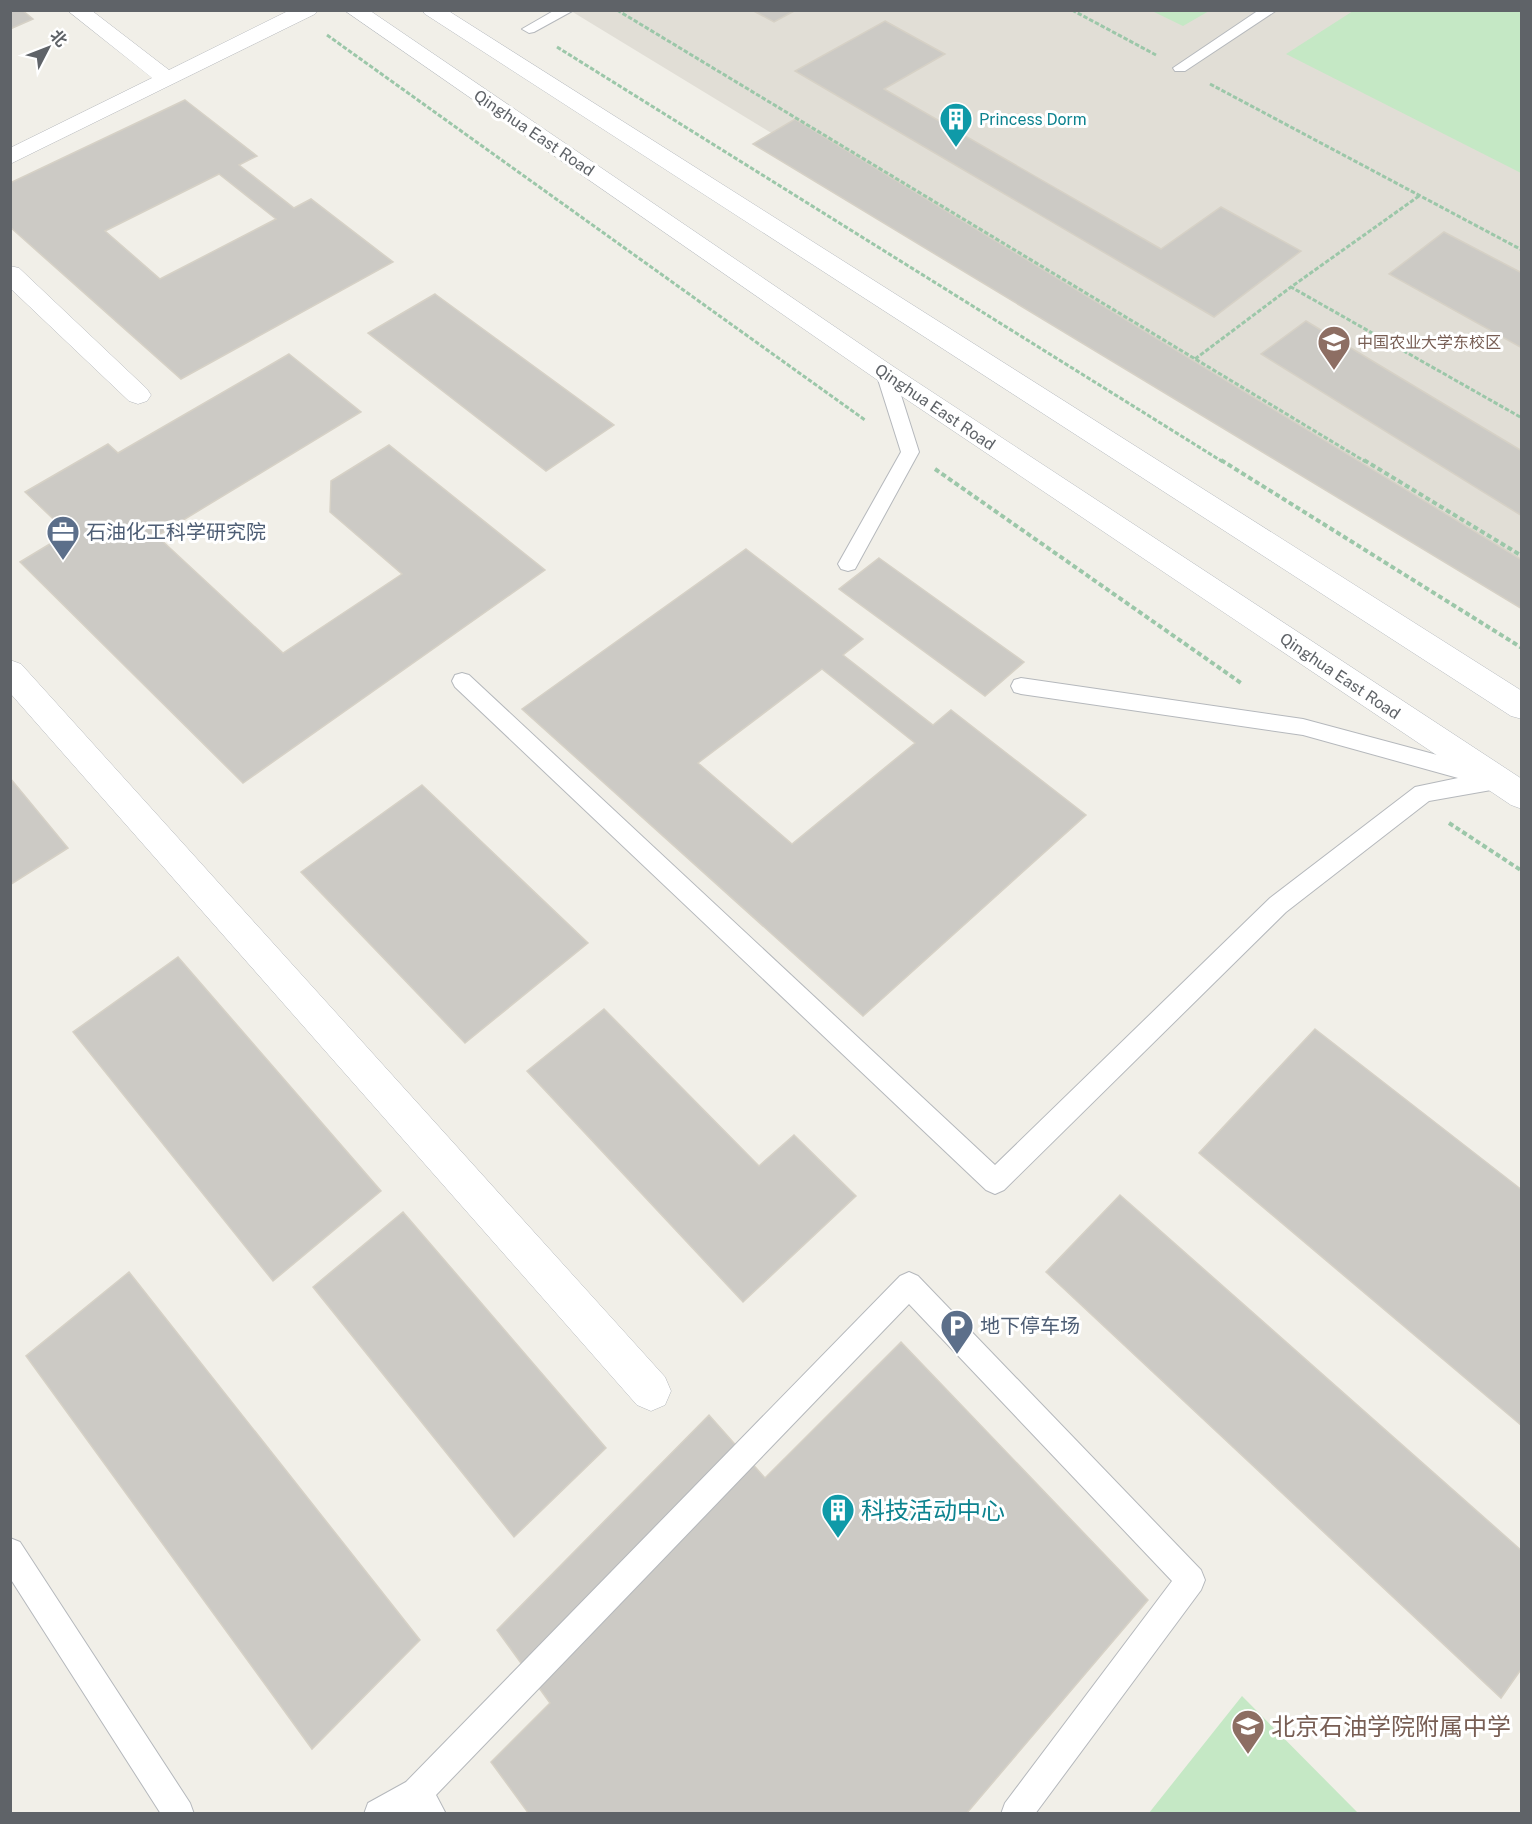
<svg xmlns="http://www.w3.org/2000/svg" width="1532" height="1824" font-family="'Public Sans','Noto Sans SC',sans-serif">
<rect width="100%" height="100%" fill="#f1efe8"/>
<path fill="#e1ded6" d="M 571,11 L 1521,11 L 1521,607 L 773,134 Z"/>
<path fill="#c5e8c5" d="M 1152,11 L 1209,11 L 1183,26 Z
M 1353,11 L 1521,11 L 1521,173 L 1286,54 Z
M 1242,1696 L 1358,1813 L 1149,1813 Z"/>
<path fill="#cccac5" stroke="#d6d1c6" stroke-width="1.5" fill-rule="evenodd" d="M 10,10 L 22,10 L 33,19 L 10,29 Z
M 752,10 L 796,10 L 774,22 Z
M 885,21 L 945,54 L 884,89 L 1161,249 L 1221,207 L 1301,251 L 1214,317 L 795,71 Z
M 185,100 L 257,156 L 239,165 L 294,208 L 311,199 L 393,262 L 181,379 L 10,227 L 10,183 ZM 219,174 L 276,219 L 160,279 L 105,231 Z
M 795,119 L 1522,560 L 1522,609 L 753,144 Z
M 1444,232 L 1522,273 L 1522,348 L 1389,274 Z
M 435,294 L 614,425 L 546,471 L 368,333 Z
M 1306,321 L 1522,451 L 1522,516 L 1261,354 Z
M 289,354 L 361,412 L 157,536 L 283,653 L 402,574 L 330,512 L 331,481 L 389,445 L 545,570 L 243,783 L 20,562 L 68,533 L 25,492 L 108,444 L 118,453 Z
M 746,549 L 863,639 L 843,655 L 933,725 L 951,710 L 1086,815 L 863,1016 L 522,709 ZM 822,669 L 915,743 L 792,844 L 698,763 Z
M 879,558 L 1024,662 L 985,696 L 839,589 Z
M 10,778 L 68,848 L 10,885 Z
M 422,785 L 588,943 L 465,1043 L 301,872 Z
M 178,957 L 381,1191 L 273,1281 L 73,1032 Z
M 604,1009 L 759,1166 L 794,1135 L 856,1196 L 743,1302 L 527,1071 Z
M 1315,1029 L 1522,1190 L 1522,1426 L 1199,1153 Z
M 1120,1195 L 1522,1551 L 1522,1668 L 1501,1698 L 1046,1272 Z
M 403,1212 L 606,1448 L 514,1537 L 313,1287 Z
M 129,1272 L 420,1640 L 312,1749 L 26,1356 Z
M 901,1342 L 1148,1600 L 966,1814 L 529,1814 L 491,1762 L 550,1703 L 497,1630 L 709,1415 L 765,1478 Z"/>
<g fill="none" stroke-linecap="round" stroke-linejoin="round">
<defs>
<path id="service" d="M 555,10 L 574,10 L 534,32 L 529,33 L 522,29 Z
M 1259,10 L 1277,10 L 1185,71 L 1175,71 L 1173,68 Z
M 885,367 L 891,369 L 894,373 L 919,452 L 855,569 L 848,571 L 841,569 L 838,564 L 901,452 L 876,373 L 879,369 Z
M 462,673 L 469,675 L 995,1165 L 1270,898 L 1415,787 L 1458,778 L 1303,735 L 1021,694 L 1014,692 L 1011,686 L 1014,680 L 1021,678 L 1303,719 L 1497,771 L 1505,774 L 1508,780 L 1505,786 L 1497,789 L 1429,801 L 1286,912 L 1004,1190 L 995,1194 L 986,1190 L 455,687 L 452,681 L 455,675 Z
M 909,1272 L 918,1276 L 1201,1570 L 1205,1580 L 1201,1590 L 1035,1814 L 1001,1814 L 1005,1803 L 1172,1581 L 909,1304 L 436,1795 L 446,1814 L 364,1814 L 368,1803 L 406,1782 L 900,1276 Z
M 10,1538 L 20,1542 L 190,1803 L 194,1814 L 161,1814 L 10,1578 Z"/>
<path id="minor" d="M 67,10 L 91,10 L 169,70 L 290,10 L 318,10 L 315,14 L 10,164 L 10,148 L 152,78 Z
M 10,266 L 19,268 L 147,389 L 151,395 L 147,401 L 138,404 L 129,401 L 10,288 Z
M 10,660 L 21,664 L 665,1377 L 671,1391 L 665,1405 L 651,1411 L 637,1405 L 10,693 Z"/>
<path id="secondary" d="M 344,10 L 369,10 L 894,367 L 1522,779 L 1522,809 L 1511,805 L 876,379 Z
M 422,10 L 447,10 L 1522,691 L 1522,719 L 1511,716 L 425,14 Z"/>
</defs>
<use href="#service" stroke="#b5b8bc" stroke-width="2"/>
<use href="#minor" stroke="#b5b8bc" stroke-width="1"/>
<use href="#secondary" stroke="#b6babf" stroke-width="1"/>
<path stroke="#9cc7a9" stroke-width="3" stroke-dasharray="4.5 2" stroke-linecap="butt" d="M 617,10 L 1366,462
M 1072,10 L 1156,55
M 327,35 L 865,420
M 557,47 L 1223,462
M 1210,84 L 1522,250
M 1419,196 L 1291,287 L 1522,418
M 1195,359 L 1291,287"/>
<path stroke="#9cc7a9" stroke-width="4" stroke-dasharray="5 3" stroke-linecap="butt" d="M 1221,460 L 1522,648
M 1364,460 L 1522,556
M 935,469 L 1241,683
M 1449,823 L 1522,871"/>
<use href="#service" fill="#fff" fill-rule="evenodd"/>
<use href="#minor" fill="#fff" fill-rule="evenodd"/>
<use href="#secondary" fill="#fff" fill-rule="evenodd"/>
</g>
<defs>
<symbol id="building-pin" viewBox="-11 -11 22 30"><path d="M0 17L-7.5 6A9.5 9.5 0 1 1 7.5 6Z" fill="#0f9aa8" stroke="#fff"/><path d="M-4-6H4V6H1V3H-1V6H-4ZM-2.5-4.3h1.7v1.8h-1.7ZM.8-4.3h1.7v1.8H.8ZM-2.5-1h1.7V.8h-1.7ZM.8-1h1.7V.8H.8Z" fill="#fff"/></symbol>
<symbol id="university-pin" viewBox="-11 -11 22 30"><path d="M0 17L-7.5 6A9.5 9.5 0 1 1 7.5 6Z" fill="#8d6e63" stroke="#fff"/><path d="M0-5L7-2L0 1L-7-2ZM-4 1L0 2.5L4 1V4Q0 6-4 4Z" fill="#fff"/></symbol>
<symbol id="office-pin" viewBox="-11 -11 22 30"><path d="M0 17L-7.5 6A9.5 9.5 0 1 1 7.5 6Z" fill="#5c6f8a" stroke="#fff"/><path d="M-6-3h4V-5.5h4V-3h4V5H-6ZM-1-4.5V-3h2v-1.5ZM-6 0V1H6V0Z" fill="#fff"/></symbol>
<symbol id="parking-pin" viewBox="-11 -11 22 30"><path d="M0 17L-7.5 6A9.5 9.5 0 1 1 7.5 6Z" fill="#5c6f8a" stroke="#fff"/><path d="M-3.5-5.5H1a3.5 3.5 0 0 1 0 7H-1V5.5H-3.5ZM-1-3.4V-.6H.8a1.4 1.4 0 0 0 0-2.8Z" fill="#fff"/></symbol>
<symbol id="school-pin" viewBox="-11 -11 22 30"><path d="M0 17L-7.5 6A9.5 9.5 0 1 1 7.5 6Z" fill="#8d6e63" stroke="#fff"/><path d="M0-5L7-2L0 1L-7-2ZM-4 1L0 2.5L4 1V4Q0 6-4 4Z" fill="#fff"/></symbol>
</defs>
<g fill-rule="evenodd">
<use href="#building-pin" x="937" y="100" width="38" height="52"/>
<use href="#university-pin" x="1315" y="323" width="38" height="52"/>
<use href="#office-pin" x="44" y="513" width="38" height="52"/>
<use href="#parking-pin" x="938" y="1307" width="38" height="52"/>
<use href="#building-pin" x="819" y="1491" width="38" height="52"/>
<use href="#school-pin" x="1229" y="1707" width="38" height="52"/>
</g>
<g text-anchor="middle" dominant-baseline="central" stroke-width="6" stroke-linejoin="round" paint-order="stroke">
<g font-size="16" fill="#0d838f" stroke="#fff" text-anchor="start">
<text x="979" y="119">Princess Dorm</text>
</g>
<g font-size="16" fill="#5f6368" stroke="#fff">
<text transform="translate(534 133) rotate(34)">Qinghua East Road</text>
<text transform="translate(935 407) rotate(34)">Qinghua East Road</text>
<text transform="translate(1340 676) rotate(34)">Qinghua East Road</text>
</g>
<g font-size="16" fill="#785e54" stroke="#fff" text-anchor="start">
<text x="1357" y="342">中国农业大学东校区</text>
</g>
<g font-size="20" fill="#4e5e75" stroke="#fff" text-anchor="start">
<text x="86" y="532">石油化工科学研究院</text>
<text x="980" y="1326">地下停车场</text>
</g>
<g font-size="24" fill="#0d838f" stroke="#fff" text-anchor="start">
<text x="861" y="1510">科技活动中心</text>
</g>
<g font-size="24" fill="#785e54" stroke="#fff" text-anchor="start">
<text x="1271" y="1726">北京石油学院附属中学</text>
</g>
</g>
<rect width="1532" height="1824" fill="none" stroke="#5f6368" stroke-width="24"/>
<g transform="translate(48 48) rotate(48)" stroke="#ffffff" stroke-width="4.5" paint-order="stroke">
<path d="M0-4.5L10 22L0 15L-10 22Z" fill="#5f6368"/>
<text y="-9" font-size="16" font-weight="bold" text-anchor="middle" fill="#5f6368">北</text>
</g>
</svg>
